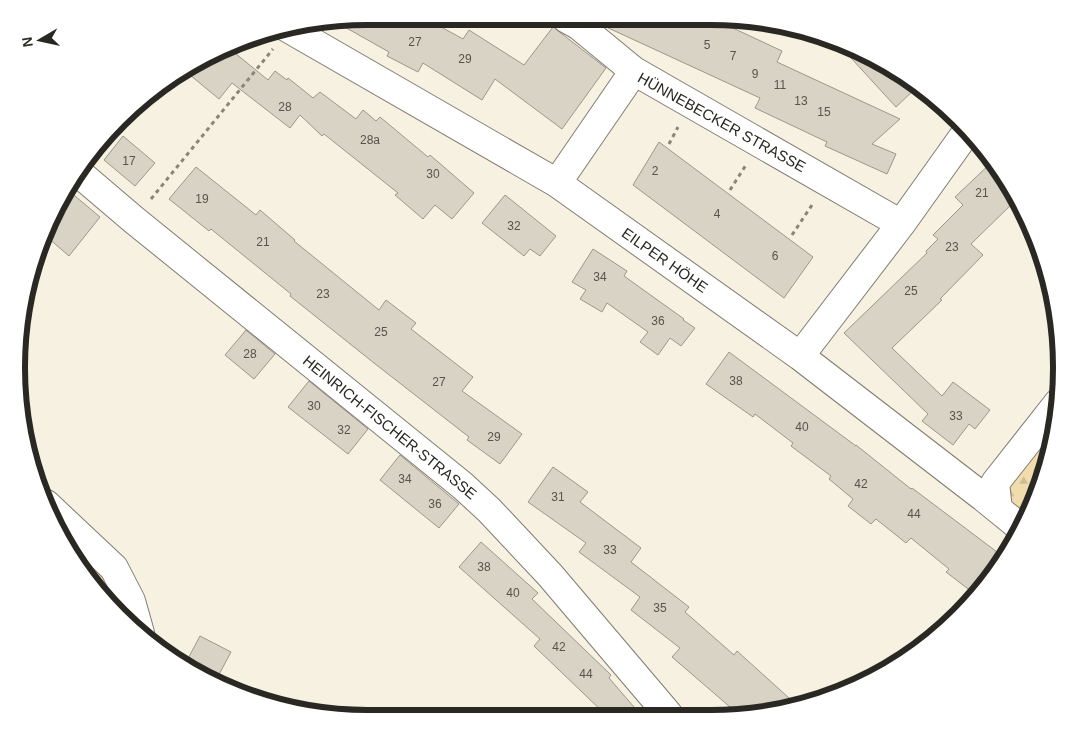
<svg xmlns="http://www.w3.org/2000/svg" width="1078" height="735" font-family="Helvetica,sans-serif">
<defs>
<pattern id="forest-firs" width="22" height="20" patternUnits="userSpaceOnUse" patternTransform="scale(1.25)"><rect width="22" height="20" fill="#f0dcac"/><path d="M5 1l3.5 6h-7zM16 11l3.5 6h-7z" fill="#cebd94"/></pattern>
</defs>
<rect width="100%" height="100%" fill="#f7f1e2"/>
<path fill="url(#forest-firs)" d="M 1058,403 L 1055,436 L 1035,502 L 1021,528 L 995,483 Z
M 53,523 L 114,568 L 140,633 L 119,616 Z"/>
<path fill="#d9d3c5" stroke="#9d9789" d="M 368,16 L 423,17 L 463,39 L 469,30 L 524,65 L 553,27 L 606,68 L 562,129 L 495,79 L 482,100 L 423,63 L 418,72 L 387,56 L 389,52 L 334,21 Z
M 596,20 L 720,22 L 782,51 L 777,62 L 900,119 L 872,144 L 896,154 L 887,174 L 825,146 L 827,142 L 755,108 L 760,98 L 604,26 Z
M 840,46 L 886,63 L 917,87 L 896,107 Z
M 230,49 L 268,80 L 275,71 L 287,80 L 288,78 L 313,98 L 320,92 L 356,119 L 363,110 L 376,121 L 380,117 L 428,157 L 430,155 L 474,193 L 452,219 L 435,205 L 423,219 L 395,195 L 398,193 L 324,134 L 322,136 L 300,115 L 290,128 L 232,83 L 219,99 L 184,70 Z
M 123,136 L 155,163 L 135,186 L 104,160 Z
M 659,142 L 813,257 L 784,298 L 633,185 Z
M 993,161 L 1003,173 L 1017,199 L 971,244 L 983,255 L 940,299 L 942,300 L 892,348 L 942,396 L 953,382 L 990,410 L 975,429 L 969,424 L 953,445 L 922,421 L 928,414 L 844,333 L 927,253 L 926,251 L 938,239 L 933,235 L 963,205 L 955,197 Z
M 196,167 L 256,215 L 260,210 L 295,240 L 294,241 L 379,310 L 386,300 L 416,323 L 411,329 L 473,377 L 462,391 L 522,434 L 500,464 L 467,440 L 469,437 L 374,363 L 290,296 L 291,294 L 211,229 L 209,231 L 169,199 Z
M 69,191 L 100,217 L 69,256 L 47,237 L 57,224 L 52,219 Z
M 505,195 L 556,236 L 540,256 L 530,249 L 524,256 L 482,223 Z
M 593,249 L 627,271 L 624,276 L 684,319 L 683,320 L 695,328 L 681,346 L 670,338 L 658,355 L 640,342 L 648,332 L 607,303 L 602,312 L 580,299 L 586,290 L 572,282 Z
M 246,330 L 275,354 L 254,379 L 225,355 Z
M 729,352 L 856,446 L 856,445 L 911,489 L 912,488 L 1005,558 L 1002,563 L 976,595 L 946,572 L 949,569 L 911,538 L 906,543 L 876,519 L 871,524 L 848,506 L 853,499 L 829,479 L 831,476 L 791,446 L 793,443 L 755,414 L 753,417 L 706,384 Z
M 309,381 L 368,429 L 348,454 L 288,407 Z
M 400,455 L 459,504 L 439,528 L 380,480 Z
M 553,467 L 588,492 L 580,502 L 641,548 L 631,562 L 689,607 L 685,612 L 734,655 L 737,651 L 789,698 L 777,712 L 737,713 L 672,657 L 680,648 L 631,610 L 640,597 L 579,552 L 586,543 L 528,502 Z
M 481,542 L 538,593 L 532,599 L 611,675 L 609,678 L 640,714 L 606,715 L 534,646 L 540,639 L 459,567 Z
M 200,636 L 231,652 L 215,682 L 184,666 Z"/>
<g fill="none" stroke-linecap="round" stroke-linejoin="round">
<defs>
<path id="minor" d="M 567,19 L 578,25 L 634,71
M 286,27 L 557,183 L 800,356 L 983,497 L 1021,528
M 80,174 L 134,220 L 463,486 L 489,510 L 550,575 L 668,714
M 557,183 L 634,71 L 901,224
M 800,356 L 901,224 L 968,130
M 46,504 L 114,568 L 131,601 L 140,633
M 998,509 L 995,483 L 1058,403"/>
</defs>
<use href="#minor" stroke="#827c6f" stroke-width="30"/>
<path stroke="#89857b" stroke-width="3" stroke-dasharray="4 4" stroke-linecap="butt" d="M 669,144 L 678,127
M 730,190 L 746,165
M 151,199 L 273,49
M 792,235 L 812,205"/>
<use href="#minor" stroke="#fff" stroke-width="28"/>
</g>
<g text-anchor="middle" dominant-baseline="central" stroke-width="4" stroke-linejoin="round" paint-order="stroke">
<g font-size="12" fill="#56534c">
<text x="415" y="42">27</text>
<text x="707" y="45">5</text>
<text x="733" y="56">7</text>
<text x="465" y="59">29</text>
<text x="755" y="74">9</text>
<text x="780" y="85">11</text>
<text x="801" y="101">13</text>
<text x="285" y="107">28</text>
<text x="824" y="112">15</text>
<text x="370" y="140">28a</text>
<text x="129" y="161">17</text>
<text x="655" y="171">2</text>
<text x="433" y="174">30</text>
<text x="982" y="193">21</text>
<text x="202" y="199">19</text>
<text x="717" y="214">4</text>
<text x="514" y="226">32</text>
<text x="263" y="242">21</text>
<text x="952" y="247">23</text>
<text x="775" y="256">6</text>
<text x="600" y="277">34</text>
<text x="911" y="291">25</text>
<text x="323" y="294">23</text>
<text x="658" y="321">36</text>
<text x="381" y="332">25</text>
<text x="250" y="354">28</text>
<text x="736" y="381">38</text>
<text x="439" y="382">27</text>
<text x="314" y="406">30</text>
<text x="956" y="416">33</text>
<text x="802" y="427">40</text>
<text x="344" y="430">32</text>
<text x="494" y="437">29</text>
<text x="405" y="479">34</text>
<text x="861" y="484">42</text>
<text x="558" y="497">31</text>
<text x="435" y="504">36</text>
<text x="914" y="514">44</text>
<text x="610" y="550">33</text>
<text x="484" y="567">38</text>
<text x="513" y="593">40</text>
<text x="660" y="608">35</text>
<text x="559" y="647">42</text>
<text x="586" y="674">44</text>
</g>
<g font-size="15" fill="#2a2823" stroke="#fff">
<text transform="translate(722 122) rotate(29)">HÜNNEBECKER STRASSE</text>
<text transform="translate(665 260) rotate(35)">EILPER HÖHE</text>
<text transform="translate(390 427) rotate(39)">HEINRICH-FISCHER-STRASSE</text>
</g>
</g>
<path d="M0 0H1078V735H0ZM367 25H711A342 342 0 0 1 1053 367V368A342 342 0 0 1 711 710H367A342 342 0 0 1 25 368V367A342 342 0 0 1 367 25Z" fill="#fff" fill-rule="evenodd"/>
<path fill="none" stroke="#2a2823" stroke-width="6" d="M367 25H711A342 342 0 0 1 1053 367V368A342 342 0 0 1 711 710H367A342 342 0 0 1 25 368V367A342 342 0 0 1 367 25Z"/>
<g transform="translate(40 40) rotate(261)" stroke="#ffffff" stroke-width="4" paint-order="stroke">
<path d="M0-4L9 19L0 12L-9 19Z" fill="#2a2823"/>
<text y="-8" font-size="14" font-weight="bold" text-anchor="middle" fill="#2a2823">N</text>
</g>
</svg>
